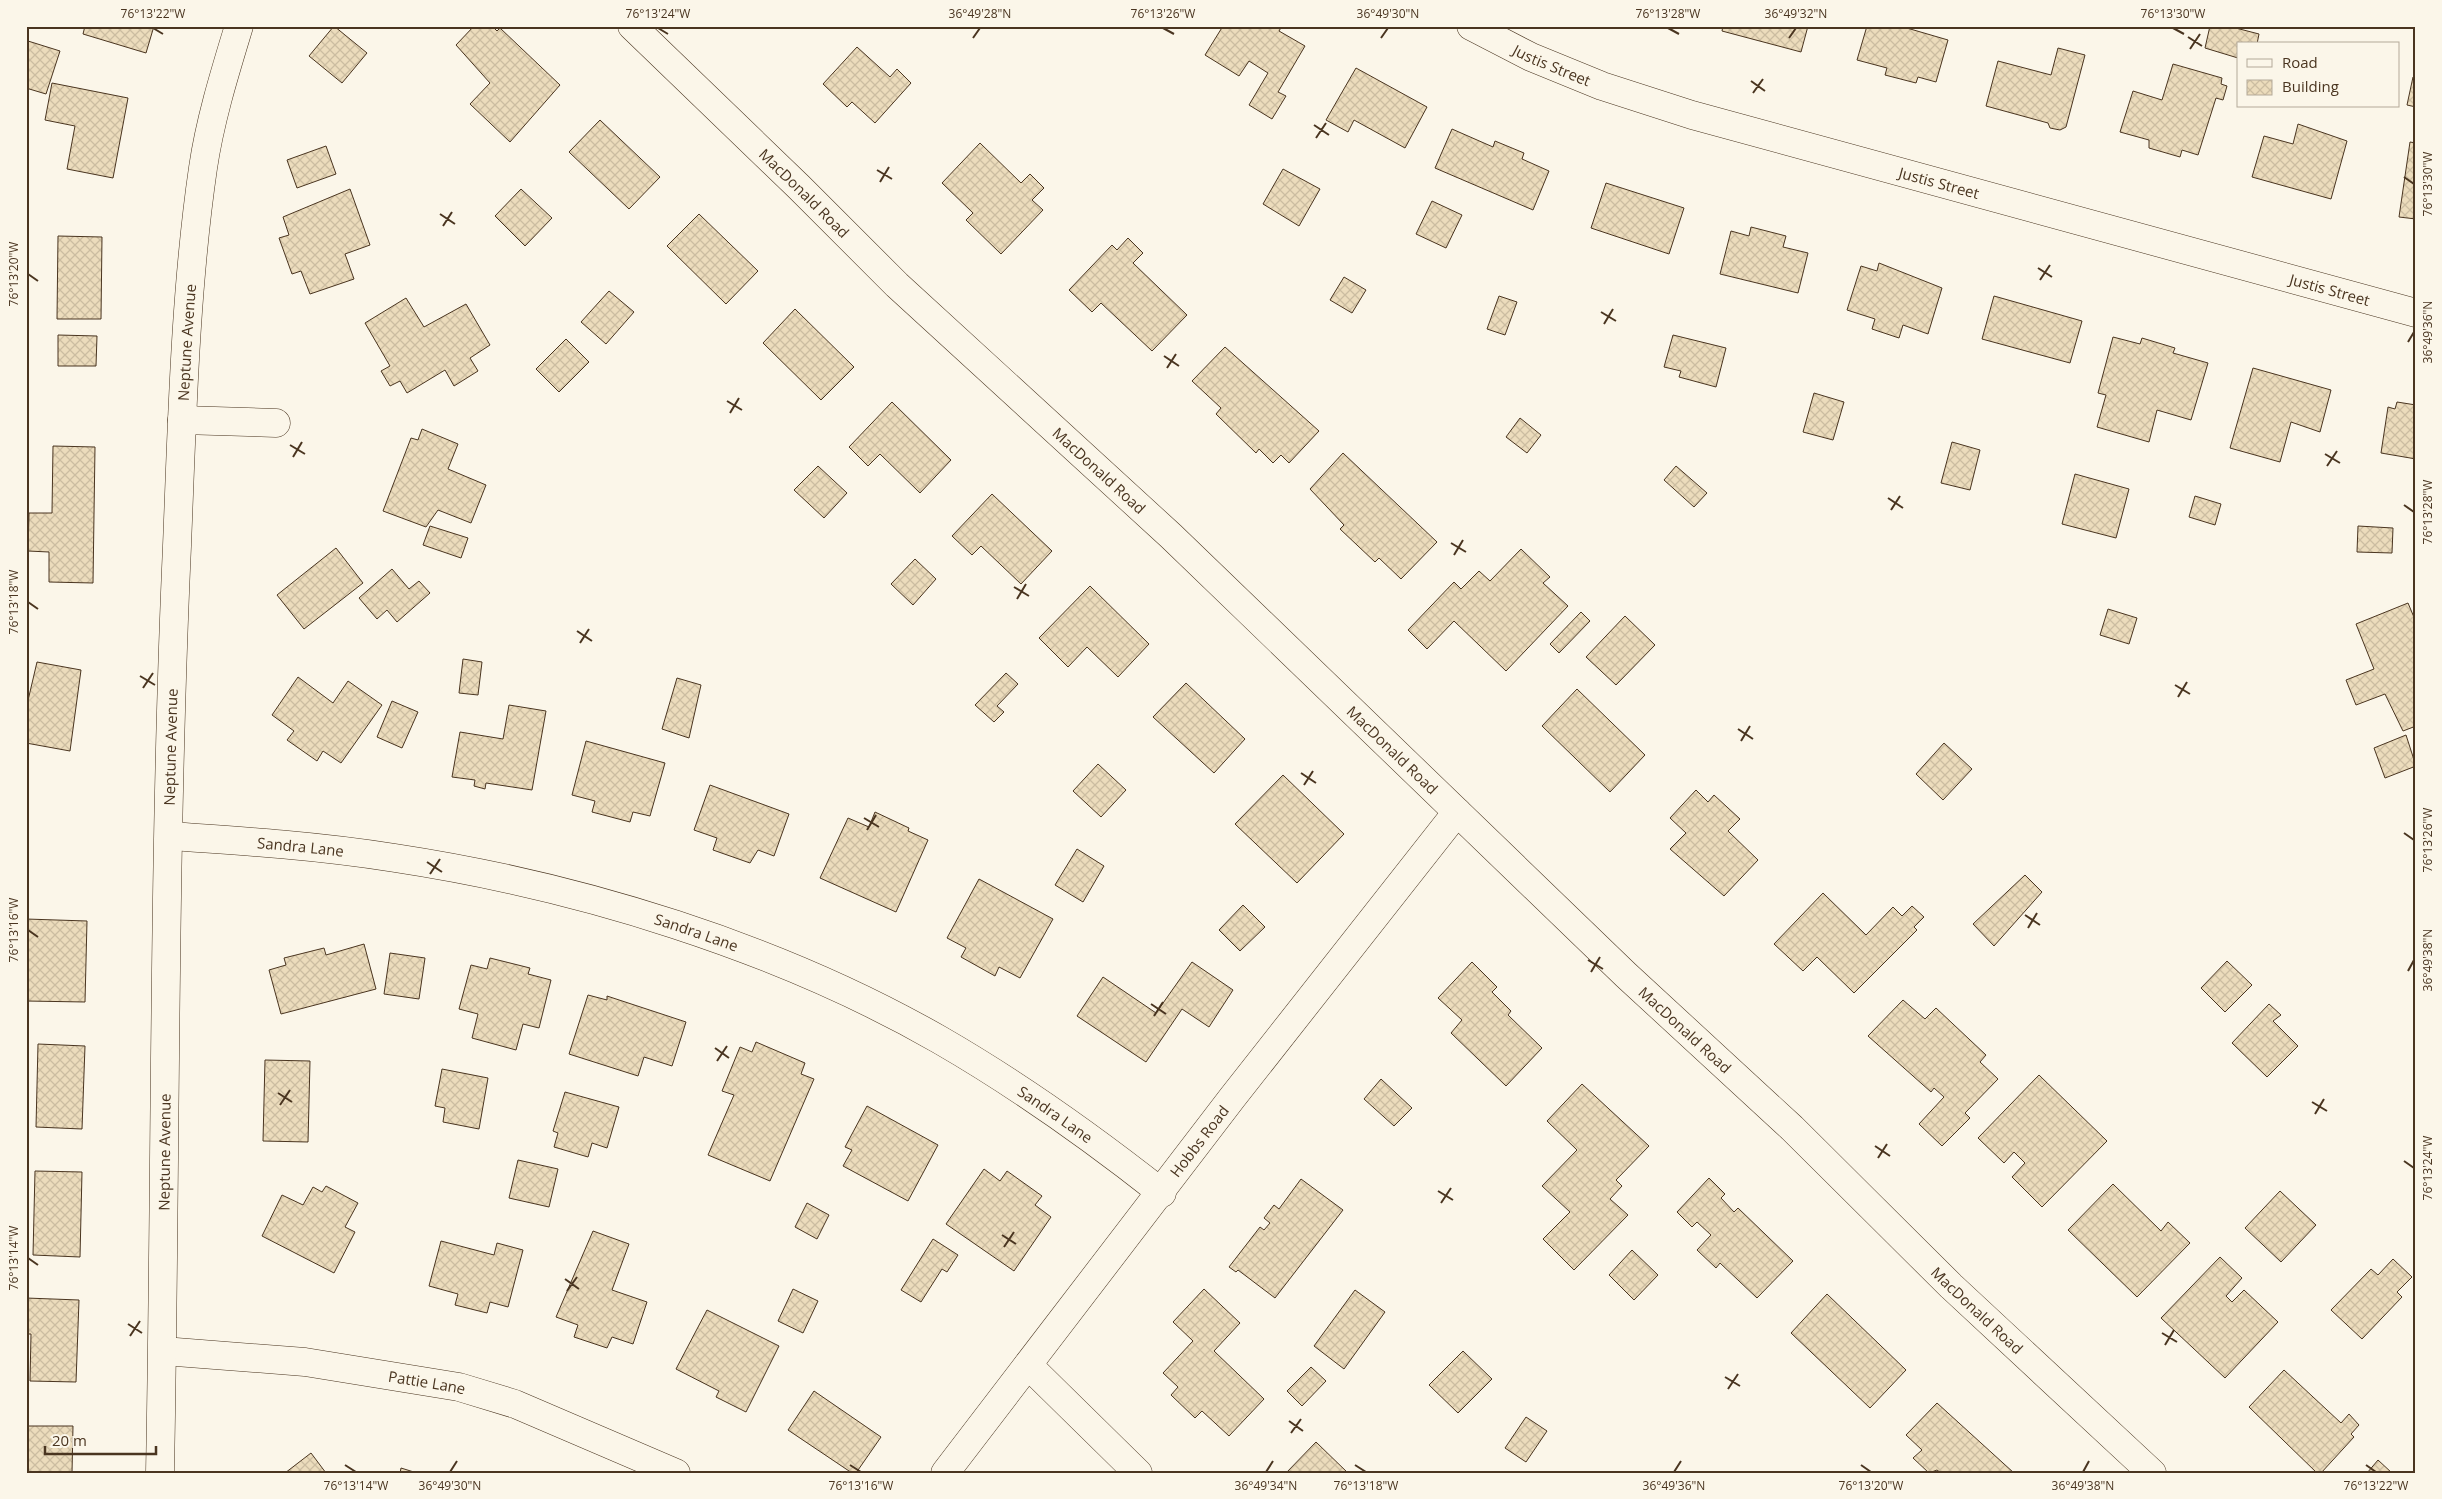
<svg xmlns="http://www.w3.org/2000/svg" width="2442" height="1499" font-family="'Open Sans',sans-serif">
<defs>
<pattern id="building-cross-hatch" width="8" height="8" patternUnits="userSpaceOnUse" patternTransform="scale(1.25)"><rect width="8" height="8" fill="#ecdcbc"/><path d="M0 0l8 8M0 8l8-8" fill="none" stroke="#ccbda1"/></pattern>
</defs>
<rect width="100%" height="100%" fill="#fbf6e9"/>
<path fill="url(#building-cross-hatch)" stroke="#4a3520" d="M 85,26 L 154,26 L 146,53 L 83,34 Z
M 334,26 L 367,53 L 342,83 L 309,56 Z
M 474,26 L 492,26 L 497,31 L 500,28 L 560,85 L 510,142 L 470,104 L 490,83 L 456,45 Z
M 1223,26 L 1282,26 L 1279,31 L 1305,46 L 1278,92 L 1286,96 L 1272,119 L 1249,105 L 1268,73 L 1249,61 L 1239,76 L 1205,55 Z
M 1723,26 L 1808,26 L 1801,52 L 1722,31 Z
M 1867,26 L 1900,26 L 1948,40 L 1936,82 L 1918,77 L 1916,83 L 1885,75 L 1887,68 L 1857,60 Z
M 2210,26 L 2228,26 L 2259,34 L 2257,44 L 2238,44 L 2238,58 L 2205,48 Z
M 28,41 L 60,51 L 46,94 L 26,88 L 26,47 Z
M 857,47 L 890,77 L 897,69 L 911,83 L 875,123 L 852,102 L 847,107 L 823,84 Z
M 2058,48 L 2085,55 L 2066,127 L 2060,130 L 2050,128 L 2048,123 L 1986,106 L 1998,61 L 2051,75 Z
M 2173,64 L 2222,78 L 2221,84 L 2227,86 L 2223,100 L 2216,98 L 2198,155 L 2182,150 L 2180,157 L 2149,148 L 2149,140 L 2120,132 L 2133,91 L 2162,100 Z
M 1356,68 L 1427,107 L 1405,148 L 1354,120 L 1348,132 L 1326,120 Z
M 2413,77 L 2416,78 L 2416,107 L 2407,105 Z
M 52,83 L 128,98 L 113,178 L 67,169 L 75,126 L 45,120 Z
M 600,120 L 660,177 L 629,209 L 569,152 Z
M 2298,124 L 2347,141 L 2331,199 L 2252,177 L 2264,136 L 2293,144 Z
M 1452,129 L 1493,147 L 1495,141 L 1524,153 L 1522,159 L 1549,171 L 1533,210 L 1435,168 Z
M 2410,142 L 2416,143 L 2416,219 L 2399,217 Z
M 980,143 L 1021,183 L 1030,174 L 1044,188 L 1032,200 L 1043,210 L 1001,254 L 966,220 L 973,213 L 942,183 Z
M 326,146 L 336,174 L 297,188 L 287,160 Z
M 1283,169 L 1320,189 L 1299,226 L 1263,204 Z
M 1606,183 L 1684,208 L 1669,254 L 1591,228 Z
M 350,189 L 370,245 L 345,254 L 354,279 L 310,294 L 301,271 L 292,274 L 279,238 L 289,235 L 283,217 Z
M 521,189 L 552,218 L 525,246 L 495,216 Z
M 1432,201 L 1462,215 L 1446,248 L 1416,234 Z
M 699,214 L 758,271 L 726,304 L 667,246 Z
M 1751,227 L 1786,236 L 1783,247 L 1808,253 L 1798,293 L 1720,274 L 1731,231 L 1749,236 Z
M 58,236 L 102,237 L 101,319 L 57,319 Z
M 1128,238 L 1143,253 L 1133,263 L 1187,315 L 1152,351 L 1101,303 L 1092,312 L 1069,290 L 1112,245 L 1117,250 Z
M 1879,263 L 1942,288 L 1928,334 L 1903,325 L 1899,338 L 1872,329 L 1875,319 L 1847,310 L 1861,266 L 1877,271 Z
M 1344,277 L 1366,290 L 1352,313 L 1330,300 Z
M 609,291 L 634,312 L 606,344 L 581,322 Z
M 1499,296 L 1517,302 L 1505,335 L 1487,329 Z
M 1994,296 L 2082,321 L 2070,363 L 1982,339 Z
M 406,298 L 424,327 L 466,304 L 490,345 L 470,358 L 478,371 L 454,386 L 445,370 L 407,393 L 400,381 L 390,386 L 381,371 L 390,366 L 365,323 Z
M 795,309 L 854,367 L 821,400 L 763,343 Z
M 58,335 L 97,336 L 96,366 L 58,366 Z
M 1673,335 L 1726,348 L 1716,387 L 1679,377 L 1681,371 L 1664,367 Z
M 2113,337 L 2140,344 L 2142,338 L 2175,348 L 2173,353 L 2208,363 L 2191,420 L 2157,410 L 2149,442 L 2097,427 L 2106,395 L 2098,393 Z
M 566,339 L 589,362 L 559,392 L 536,369 Z
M 1225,347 L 1319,431 L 1289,463 L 1281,455 L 1273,463 L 1259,449 L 1256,453 L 1216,414 L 1221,408 L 1192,381 Z
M 2253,368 L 2331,390 L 2320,432 L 2291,422 L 2280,462 L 2230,448 Z
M 1814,393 L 1844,402 L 1833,440 L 1803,432 Z
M 892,402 L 951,460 L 920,493 L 880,454 L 868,466 L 849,447 Z
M 2397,402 L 2416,405 L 2416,459 L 2381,453 L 2388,407 L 2395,409 Z
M 1520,418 L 1541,435 L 1527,453 L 1506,437 Z
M 422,429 L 458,444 L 448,469 L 486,485 L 471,523 L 438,510 L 426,527 L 383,511 L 411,438 L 418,440 Z
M 1952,442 L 1980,450 L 1970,490 L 1941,483 Z
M 53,446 L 95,447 L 93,583 L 49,582 L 49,552 L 28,551 L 29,513 L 52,513 Z
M 1343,453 L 1437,542 L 1401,579 L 1379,558 L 1375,562 L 1340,529 L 1344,525 L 1310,489 Z
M 818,466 L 847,493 L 824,518 L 794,490 Z
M 1676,466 L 1707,493 L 1694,507 L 1664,480 Z
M 2075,474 L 2129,489 L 2116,538 L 2062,524 Z
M 992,494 L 1052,551 L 1021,584 L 981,546 L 972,555 L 952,536 Z
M 2195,496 L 2221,504 L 2215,525 L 2189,517 Z
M 430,526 L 468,538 L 461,558 L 423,545 Z
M 2358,526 L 2393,528 L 2392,553 L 2357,552 Z
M 336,548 L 363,583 L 304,629 L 277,595 Z
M 1521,549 L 1550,577 L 1543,583 L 1568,606 L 1506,671 L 1454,621 L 1427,649 L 1408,630 L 1454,582 L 1461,589 L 1479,571 L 1490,581 Z
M 915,559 L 936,579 L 913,605 L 891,584 Z
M 392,569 L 409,589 L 419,581 L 430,593 L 397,622 L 387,610 L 377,619 L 359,598 Z
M 1090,586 L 1149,644 L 1118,677 L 1087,647 L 1068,667 L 1039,638 Z
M 2408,603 L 2416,622 L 2416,726 L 2403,731 L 2385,694 L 2356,705 L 2346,680 L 2374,669 L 2356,624 Z
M 2108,609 L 2137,618 L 2129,644 L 2100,635 Z
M 1581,612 L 1590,621 L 1559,653 L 1550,644 Z
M 1625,616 L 1655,645 L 1616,685 L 1586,657 Z
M 463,659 L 482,662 L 478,695 L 459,693 Z
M 37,662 L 81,670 L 70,751 L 26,743 L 26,709 Z
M 1006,673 L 1018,684 L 997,706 L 1004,712 L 994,722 L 975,705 Z
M 298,677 L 333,703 L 348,681 L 382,705 L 341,763 L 323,751 L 317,761 L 287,740 L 294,731 L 272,715 Z
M 677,678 L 701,685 L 689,738 L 662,729 Z
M 1186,683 L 1245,739 L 1214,773 L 1153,717 Z
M 1577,689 L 1645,755 L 1610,792 L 1542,726 Z
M 392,701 L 418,712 L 402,748 L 377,737 Z
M 509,705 L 546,711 L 532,790 L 486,783 L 485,789 L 474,786 L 475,780 L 452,777 L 460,732 L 503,739 Z
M 2406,735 L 2416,766 L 2385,778 L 2374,748 Z
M 586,741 L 665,763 L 650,816 L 633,812 L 630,822 L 592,812 L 595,801 L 572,795 Z
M 1944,743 L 1972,769 L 1943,800 L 1916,774 Z
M 1098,764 L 1126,790 L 1101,817 L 1073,791 Z
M 1283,775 L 1344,834 L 1297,883 L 1235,824 Z
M 710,785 L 789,814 L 774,856 L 758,850 L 750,863 L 713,850 L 717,838 L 694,830 Z
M 1696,790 L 1708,802 L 1714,795 L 1740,819 L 1728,831 L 1758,860 L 1724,896 L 1670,849 L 1686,833 L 1670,818 Z
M 875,812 L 909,828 L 908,831 L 928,840 L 896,912 L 820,878 L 848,818 L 869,827 Z
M 1077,849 L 1104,866 L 1083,902 L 1055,885 Z
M 2025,875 L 2042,892 L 1994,946 L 1973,924 Z
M 979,879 L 1053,919 L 1020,978 L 999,967 L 995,976 L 961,957 L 966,948 L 947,938 Z
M 1823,893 L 1866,935 L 1893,907 L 1902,916 L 1912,906 L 1924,917 L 1914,927 L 1917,930 L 1854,993 L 1817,957 L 1803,971 L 1774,944 Z
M 1243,905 L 1265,927 L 1240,951 L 1219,930 Z
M 26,919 L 87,921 L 85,1002 L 26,1001 Z
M 364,944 L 376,989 L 281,1014 L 269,970 L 286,965 L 284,958 L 324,948 L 326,955 Z
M 390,953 L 425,958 L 419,999 L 384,994 Z
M 490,958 L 530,968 L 528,974 L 551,980 L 539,1028 L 523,1024 L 516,1050 L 472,1038 L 478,1014 L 459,1009 L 471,965 L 487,969 Z
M 2227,961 L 2252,985 L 2225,1012 L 2201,988 Z
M 1192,962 L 1233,990 L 1209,1027 L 1182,1009 L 1146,1062 L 1077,1016 L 1103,977 L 1156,1013 Z
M 1472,962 L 1497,987 L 1492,992 L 1511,1011 L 1508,1015 L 1542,1048 L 1506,1086 L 1451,1033 L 1462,1020 L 1438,998 Z
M 588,995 L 607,1000 L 607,996 L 686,1022 L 672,1066 L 644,1057 L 638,1076 L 569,1054 Z
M 1903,1000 L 1925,1019 L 1936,1008 L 1986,1055 L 1980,1062 L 1998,1079 L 1965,1113 L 1970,1118 L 1942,1146 L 1919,1124 L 1944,1097 L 1934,1088 L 1931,1092 L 1868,1036 Z
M 2269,1004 L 2281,1015 L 2273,1021 L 2298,1046 L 2267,1077 L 2232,1043 Z
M 756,1042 L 805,1063 L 801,1074 L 814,1079 L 770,1181 L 708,1155 L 734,1095 L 722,1091 L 740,1047 L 752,1052 Z
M 38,1044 L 85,1046 L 82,1129 L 36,1127 Z
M 265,1060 L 310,1061 L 308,1142 L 263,1141 Z
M 442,1069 L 488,1078 L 479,1129 L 443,1122 L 445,1108 L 435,1106 Z
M 2039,1075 L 2107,1141 L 2042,1207 L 2012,1177 L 2025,1163 L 2014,1152 L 2004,1163 L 1978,1138 Z
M 1381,1079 L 1412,1108 L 1394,1126 L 1364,1099 Z
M 1582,1084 L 1649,1146 L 1616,1180 L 1622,1186 L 1610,1199 L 1628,1215 L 1574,1270 L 1543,1239 L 1570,1212 L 1542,1186 L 1577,1150 L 1547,1121 Z
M 565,1092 L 619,1107 L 607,1148 L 592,1143 L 588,1157 L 554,1147 L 558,1133 L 553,1131 Z
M 867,1106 L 938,1145 L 908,1201 L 843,1166 L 852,1150 L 845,1147 Z
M 518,1160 L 558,1169 L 549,1207 L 509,1198 Z
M 984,1169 L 1000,1181 L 1007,1171 L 1042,1196 L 1035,1205 L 1051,1217 L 1014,1271 L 946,1224 Z
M 35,1171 L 82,1172 L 80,1257 L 33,1255 Z
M 1709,1178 L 1725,1194 L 1721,1198 L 1734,1212 L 1738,1208 L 1793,1261 L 1757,1298 L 1720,1263 L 1716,1268 L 1697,1250 L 1711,1235 L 1697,1222 L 1692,1227 L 1677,1212 Z
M 1301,1179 L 1343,1210 L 1275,1298 L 1238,1270 L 1236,1272 L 1229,1267 L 1260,1227 L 1264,1230 L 1270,1223 L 1264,1218 L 1274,1205 L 1279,1209 Z
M 2113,1184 L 2161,1231 L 2168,1222 L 2190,1243 L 2137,1297 L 2068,1230 Z
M 326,1186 L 358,1203 L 345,1227 L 355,1232 L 334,1273 L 262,1236 L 282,1195 L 303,1205 L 313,1187 L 322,1192 Z
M 2280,1191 L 2316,1225 L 2281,1262 L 2245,1228 Z
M 807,1203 L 829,1215 L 817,1239 L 795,1227 Z
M 593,1231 L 629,1244 L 612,1290 L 647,1302 L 633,1344 L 612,1337 L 607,1348 L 574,1337 L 578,1325 L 556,1317 Z
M 933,1239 L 958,1255 L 947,1272 L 942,1269 L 921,1302 L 901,1290 Z
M 441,1241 L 494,1255 L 497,1243 L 523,1250 L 508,1307 L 490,1302 L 487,1313 L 455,1305 L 458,1294 L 429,1286 Z
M 1632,1250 L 1658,1275 L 1634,1300 L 1609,1275 Z
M 2220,1257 L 2242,1278 L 2226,1296 L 2232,1302 L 2244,1290 L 2278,1322 L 2225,1378 L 2161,1318 Z
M 2393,1259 L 2412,1277 L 2397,1292 L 2402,1297 L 2362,1339 L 2331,1310 L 2371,1269 L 2378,1275 Z
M 793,1289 L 818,1301 L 803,1333 L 778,1321 Z
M 1204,1289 L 1240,1323 L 1214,1351 L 1264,1399 L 1229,1436 L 1202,1411 L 1195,1418 L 1171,1395 L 1178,1387 L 1163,1373 L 1193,1341 L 1173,1322 Z
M 1355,1290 L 1385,1312 L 1344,1369 L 1314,1346 Z
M 1827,1294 L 1906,1370 L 1870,1408 L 1791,1333 Z
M 26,1298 L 79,1300 L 76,1382 L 30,1381 L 31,1334 L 26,1334 Z
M 707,1310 L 779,1346 L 746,1412 L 716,1397 L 719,1391 L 676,1369 Z
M 1463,1351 L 1492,1379 L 1458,1413 L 1429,1385 Z
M 1311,1367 L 1326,1381 L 1302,1406 L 1287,1391 Z
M 2284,1370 L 2341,1423 L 2349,1414 L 2359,1425 L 2351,1434 L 2354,1437 L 2321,1473 L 2317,1473 L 2249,1407 Z
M 814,1391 L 881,1437 L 856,1473 L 852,1473 L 788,1430 Z
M 1937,1403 L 2014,1473 L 1941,1473 L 1937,1470 L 1929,1473 L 1913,1458 L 1922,1450 L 1906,1435 Z
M 1526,1417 L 1547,1431 L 1526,1462 L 1505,1448 Z
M 28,1426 L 73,1426 L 72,1473 L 28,1473 Z
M 1316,1442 L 1348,1473 L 1286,1473 Z
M 311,1453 L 326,1473 L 285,1473 Z
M 2378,1460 L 2392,1473 L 2367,1473 Z
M 401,1468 L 417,1473 L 400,1473 Z"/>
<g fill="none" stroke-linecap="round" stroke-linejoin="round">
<defs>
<g id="street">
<path id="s1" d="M 632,26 L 799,187 L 897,285 L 1171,536 L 1626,975 L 1792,1128 L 1951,1286 L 2152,1473"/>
<path id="s2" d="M 1471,26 L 1531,57 L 1602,86 L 1692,115 L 2416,313"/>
<path d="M 182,420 L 276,423"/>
<path id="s3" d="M 169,836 C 245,841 320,846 395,858 C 579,886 778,947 940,1040 C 1018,1085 1091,1137 1162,1193"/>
<path id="s4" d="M 163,1351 L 305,1362 L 459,1387 L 515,1404 L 676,1473"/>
<path d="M 1028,1365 L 1138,1473"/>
<path id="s5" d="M 160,1473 C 166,1164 163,855 177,546 C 182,422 185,291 203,168 C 210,120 225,72 239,26"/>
<path id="s6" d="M 945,1473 L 1232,1098 L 1457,812"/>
</g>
</defs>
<use href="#street" stroke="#4a3520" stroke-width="29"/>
<use href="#street" stroke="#fbf6e9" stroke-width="28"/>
</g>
<path fill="none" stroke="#4a3520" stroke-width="2" d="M 153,28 L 163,34M 658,28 L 668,34M 1163,28 L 1174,34M 1668,28 L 1679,34M 2173,28 L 2184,34M 2188,37 L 2202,46M 973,38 L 980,28M 1381,38 L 1388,28M 1789,38 L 1796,28M 2190,49 L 2200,34M 1751,81 L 1765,91M 1753,93 L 1763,79M 1314,125 L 1329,135M 1316,138 L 1326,123M 877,170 L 892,179M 2404,177 L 2414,184M 880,182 L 889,167M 440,214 L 455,224M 443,226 L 452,212M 2038,268 L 2052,277M 28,274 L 38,281M 2040,280 L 2050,265M 1601,312 L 1616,321M 1604,324 L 1613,309M 2408,342 L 2414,332M 1164,356 L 1179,366M 1167,368 L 1176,354M 727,401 L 742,410M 730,413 L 739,398M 290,445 L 305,454M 2325,454 L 2340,463M 293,457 L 302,442M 2327,466 L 2337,451M 1888,498 L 1903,508M 2404,505 L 2414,512M 1891,510 L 1900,496M 1451,543 L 1466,552M 1454,555 L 1463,540M 1014,587 L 1029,596M 1017,599 L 1026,584M 28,602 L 38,609M 577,631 L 592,641M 580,643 L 589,629M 140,676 L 155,685M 2175,685 L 2190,694M 143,688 L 153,673M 2178,697 L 2187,682M 1738,729 L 1753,739M 1741,741 L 1750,726M 1301,773 L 1316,783M 1304,785 L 1313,771M 864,818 L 879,827M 867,830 L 876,815M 2404,833 L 2414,840M 427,862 L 442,872M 430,874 L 440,859M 2025,915 L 2040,925M 2028,928 L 2037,913M 28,930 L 38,937M 1588,960 L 1603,969M 2408,971 L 2414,960M 1591,972 L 1600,957M 1151,1004 L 1166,1014M 1154,1016 L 1163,1002M 715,1048 L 729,1058M 717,1061 L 727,1046M 278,1093 L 292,1102M 2312,1102 L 2327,1111M 280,1105 L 290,1090M 2315,1114 L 2324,1099M 1875,1146 L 1890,1156M 1878,1158 L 1887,1144M 2404,1161 L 2414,1168M 1438,1191 L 1453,1200M 1441,1203 L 1451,1188M 1002,1235 L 1016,1244M 1004,1247 L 1014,1232M 28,1258 L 38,1265M 565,1279 L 579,1289M 567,1291 L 577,1277M 128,1324 L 142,1333M 2162,1333 L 2177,1342M 130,1336 L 140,1321M 2165,1345 L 2174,1330M 1725,1377 L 1740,1386M 1728,1389 L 1738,1374M 1289,1421 L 1303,1431M 1291,1433 L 1301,1419M 345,1465 L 356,1472M 850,1465 L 861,1472M 1355,1465 L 1366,1472M 1861,1465 L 1871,1472M 2366,1465 L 2376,1472M 450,1472 L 457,1461M 1266,1472 L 1273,1461M 1674,1472 L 1681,1461M 2083,1472 L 2089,1461"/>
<g text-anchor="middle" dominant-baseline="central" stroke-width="4" stroke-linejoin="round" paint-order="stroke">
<g font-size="15" fill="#4a3520" stroke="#fbf6e9">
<text stroke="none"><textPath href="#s2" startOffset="90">Justis Street</textPath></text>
<text stroke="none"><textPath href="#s2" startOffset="495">Justis Street</textPath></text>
<text stroke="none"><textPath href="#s1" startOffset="240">MacDonald Road</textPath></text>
<text stroke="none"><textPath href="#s2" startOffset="900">Justis Street</textPath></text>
<text stroke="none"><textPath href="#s5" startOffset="1131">Neptune Avenue</textPath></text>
<text stroke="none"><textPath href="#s1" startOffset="645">MacDonald Road</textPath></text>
<text stroke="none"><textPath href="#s5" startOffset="726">Neptune Avenue</textPath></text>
<text stroke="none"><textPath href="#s1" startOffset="1050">MacDonald Road</textPath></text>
<text stroke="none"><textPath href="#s3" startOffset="132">Sandra Lane</textPath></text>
<text stroke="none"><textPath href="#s3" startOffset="538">Sandra Lane</textPath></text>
<text stroke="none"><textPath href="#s1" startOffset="1455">MacDonald Road</textPath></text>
<text stroke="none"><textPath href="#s3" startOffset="942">Sandra Lane</textPath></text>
<text stroke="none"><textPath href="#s6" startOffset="418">Hobbs Road</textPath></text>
<text stroke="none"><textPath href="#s5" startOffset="321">Neptune Avenue</textPath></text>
<text stroke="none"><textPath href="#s1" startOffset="1860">MacDonald Road</textPath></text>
<text stroke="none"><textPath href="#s4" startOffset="266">Pattie Lane</textPath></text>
</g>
</g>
<rect width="2442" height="1499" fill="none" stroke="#fbf6e9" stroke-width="55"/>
<rect x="2237" y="42" width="162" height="65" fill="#fbf6e9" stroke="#b4a999"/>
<rect x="2247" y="59" width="25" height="8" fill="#fbf6e9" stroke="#b4a999"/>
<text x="2282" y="68" font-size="15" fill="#4a3520">Road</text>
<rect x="2247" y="80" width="25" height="15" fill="url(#building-cross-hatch)" stroke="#b4a999"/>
<text x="2282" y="92" font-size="15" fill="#4a3520">Building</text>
<path d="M45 1446v8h111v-8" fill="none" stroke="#4a3520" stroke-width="2.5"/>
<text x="52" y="1446" font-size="15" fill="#4a3520" stroke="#fbf6e9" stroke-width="4" paint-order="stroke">20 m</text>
<rect x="28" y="28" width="2386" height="1444" fill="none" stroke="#4a3520" stroke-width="2"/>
<g font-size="12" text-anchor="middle" fill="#4a3520">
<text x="153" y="18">76°13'22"W</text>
<text x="658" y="18">76°13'24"W</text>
<text x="980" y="18">36°49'28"N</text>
<text x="1163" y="18">76°13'26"W</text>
<text x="1388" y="18">36°49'30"N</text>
<text x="1668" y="18">76°13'28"W</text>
<text x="1796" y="18">36°49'32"N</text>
<text x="2173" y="18">76°13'30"W</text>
<text transform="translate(2428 184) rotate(-90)" y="4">76°13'30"W</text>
<text transform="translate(14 274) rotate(-90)" y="4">76°13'20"W</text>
<text transform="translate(2428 332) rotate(-90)" y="4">36°49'36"N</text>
<text transform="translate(2428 512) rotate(-90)" y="4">76°13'28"W</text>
<text transform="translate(14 602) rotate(-90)" y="4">76°13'18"W</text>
<text transform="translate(2428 840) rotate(-90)" y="4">76°13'26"W</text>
<text transform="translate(14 930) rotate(-90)" y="4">76°13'16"W</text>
<text transform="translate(2428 960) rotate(-90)" y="4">36°49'38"N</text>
<text transform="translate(2428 1168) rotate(-90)" y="4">76°13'24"W</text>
<text transform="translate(14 1258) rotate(-90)" y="4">76°13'14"W</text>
<text x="356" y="1490">76°13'14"W</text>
<text x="450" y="1490">36°49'30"N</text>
<text x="861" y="1490">76°13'16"W</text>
<text x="1266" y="1490">36°49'34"N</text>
<text x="1366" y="1490">76°13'18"W</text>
<text x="1674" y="1490">36°49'36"N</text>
<text x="1871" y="1490">76°13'20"W</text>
<text x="2083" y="1490">36°49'38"N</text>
<text x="2376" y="1490">76°13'22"W</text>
</g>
</svg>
